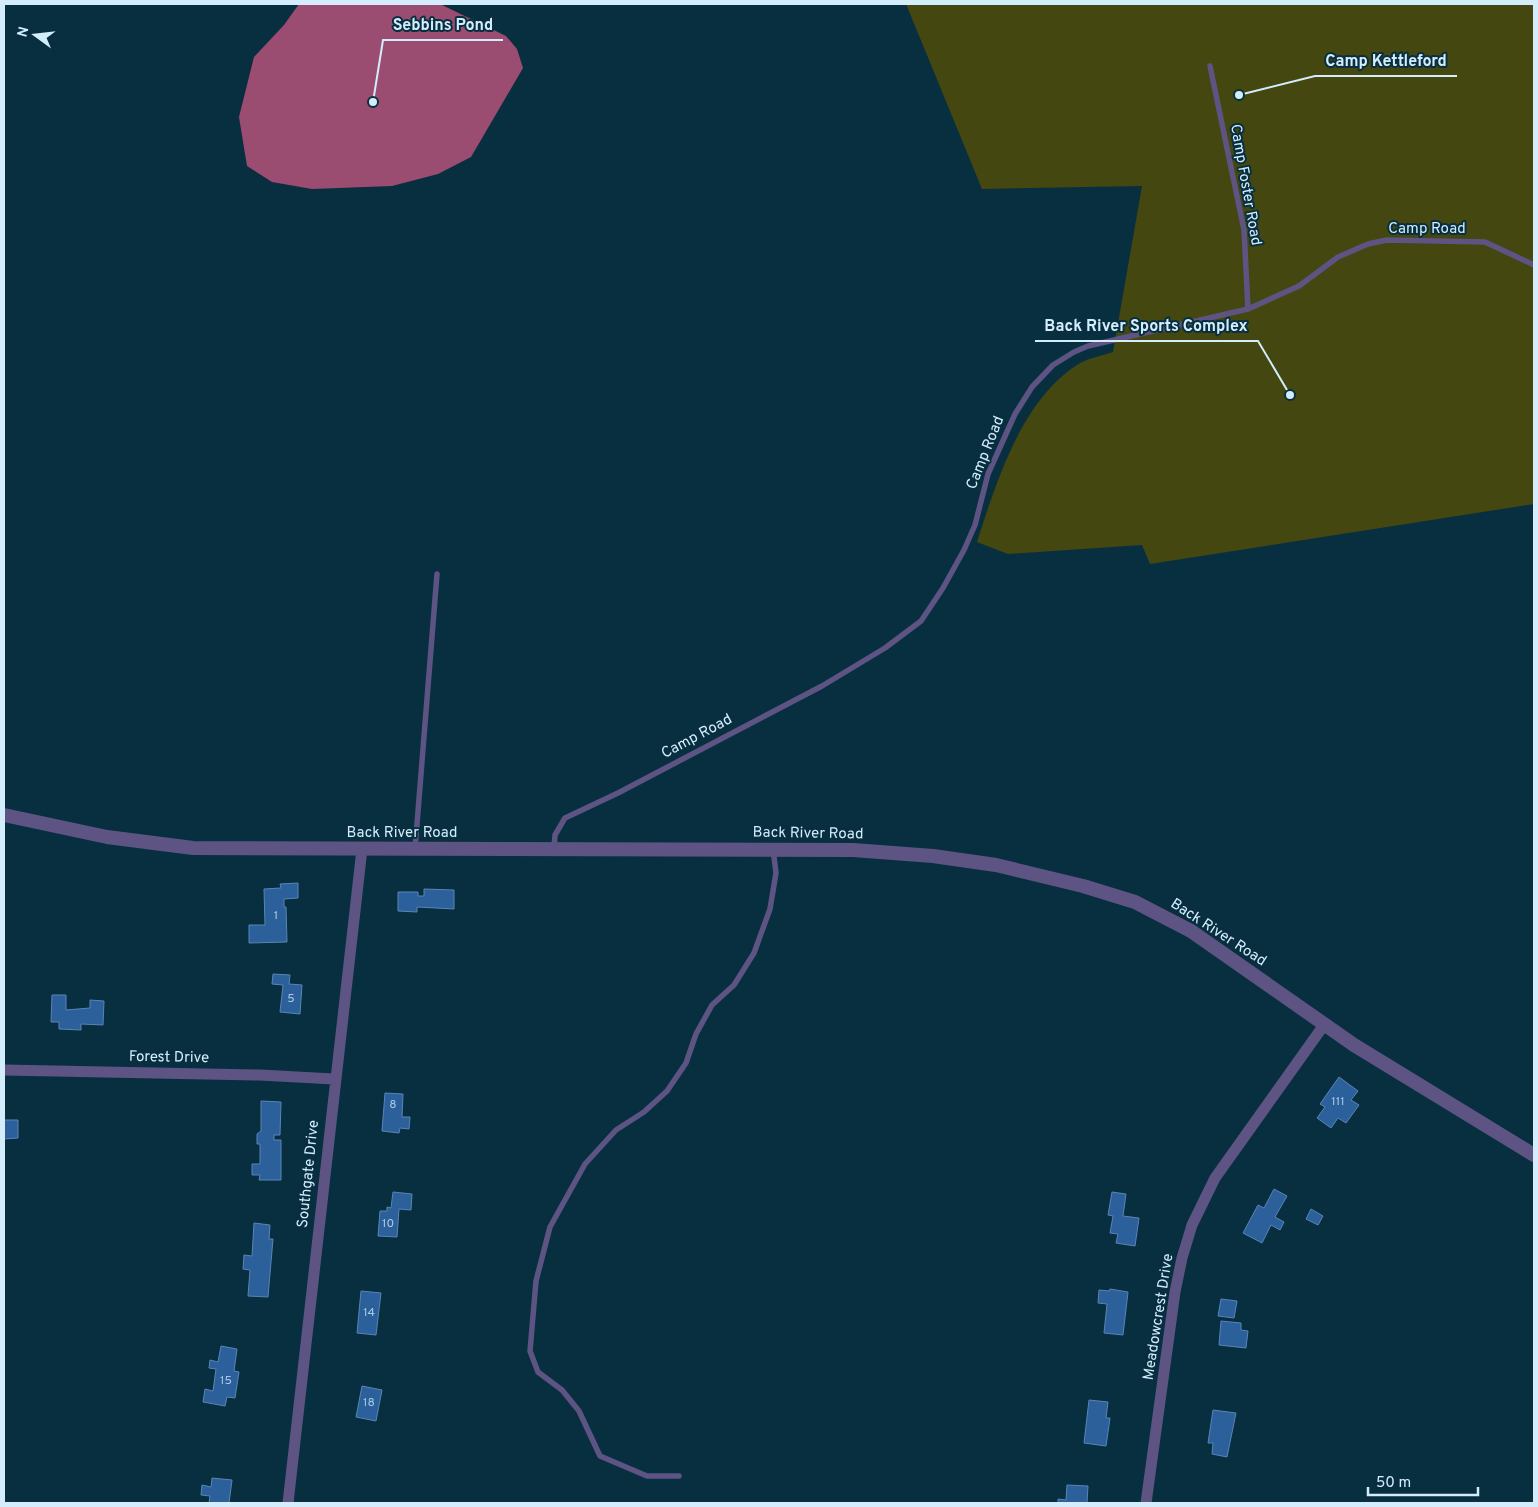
<svg xmlns="http://www.w3.org/2000/svg" width="1538" height="1507" font-family="Overpass,sans-serif">
<rect width="100%" height="100%" fill="#082f40"/>
<path fill="#444710" d="M 906,4 L 1534,4 L 1534,504 L 1150,564 L 1142,545 L 1008,554 L 977,542 C 996,483 1021,401 1077,365 C 1088,358 1101,356 1113,352 L 1142,186 L 982,189 Z"/>
<path fill="#9a4d70" d="M 299,4 L 440,4 L 506,36 L 517,49 L 523,68 L 471,157 L 438,174 L 392,186 L 312,189 L 272,182 L 247,166 L 239,117 L 254,57 L 284,25 Z"/>
<path fill="#2b609b" stroke="#5a84b5" d="M 298,883 L 298,898 L 284,899 L 284,907 L 286,907 L 287,942 L 249,943 L 249,925 L 265,925 L 264,889 L 281,888 L 280,884 Z
M 424,889 L 454,890 L 454,909 L 417,907 L 417,912 L 398,911 L 398,892 L 418,892 L 418,896 L 424,896 Z
M 273,974 L 290,975 L 289,984 L 302,985 L 300,1014 L 280,1012 L 283,985 L 272,984 Z
M 52,995 L 66,995 L 66,1010 L 90,1008 L 90,1000 L 104,1001 L 103,1025 L 81,1024 L 81,1030 L 59,1029 L 59,1022 L 51,1022 Z
M 1339,1077 L 1358,1091 L 1351,1100 L 1359,1105 L 1346,1123 L 1338,1118 L 1331,1128 L 1317,1118 L 1325,1107 L 1320,1104 Z
M 385,1093 L 403,1094 L 402,1117 L 410,1117 L 409,1129 L 400,1128 L 399,1133 L 382,1131 Z
M 261,1101 L 281,1102 L 280,1135 L 274,1135 L 274,1140 L 281,1140 L 281,1180 L 259,1180 L 260,1175 L 252,1175 L 252,1164 L 260,1164 L 260,1144 L 257,1144 L 257,1134 L 261,1131 Z
M 4,1120 L 18,1120 L 18,1138 L 4,1139 Z
M 1274,1189 L 1287,1196 L 1275,1217 L 1284,1222 L 1280,1230 L 1271,1225 L 1262,1243 L 1243,1233 L 1258,1205 L 1264,1208 Z
M 393,1192 L 412,1194 L 411,1210 L 399,1209 L 397,1237 L 378,1236 L 380,1211 L 387,1211 L 387,1207 L 391,1208 Z
M 1112,1192 L 1126,1194 L 1123,1216 L 1139,1218 L 1135,1246 L 1116,1243 L 1118,1234 L 1110,1233 L 1113,1216 L 1108,1215 Z
M 1311,1209 L 1323,1216 L 1318,1225 L 1306,1219 Z
M 254,1223 L 270,1225 L 269,1239 L 273,1239 L 268,1297 L 248,1296 L 250,1270 L 243,1269 L 244,1255 L 252,1256 Z
M 1110,1289 L 1128,1292 L 1123,1335 L 1104,1333 L 1107,1304 L 1098,1303 L 1099,1290 L 1109,1291 Z
M 361,1291 L 381,1293 L 376,1335 L 357,1333 Z
M 1221,1299 L 1237,1301 L 1234,1318 L 1218,1316 Z
M 1221,1321 L 1241,1323 L 1241,1330 L 1248,1331 L 1246,1348 L 1219,1345 Z
M 221,1346 L 237,1349 L 234,1371 L 239,1372 L 235,1398 L 227,1397 L 225,1406 L 203,1402 L 205,1389 L 213,1391 L 216,1369 L 209,1368 L 210,1360 L 218,1362 Z
M 362,1386 L 382,1390 L 376,1421 L 356,1417 Z
M 1089,1400 L 1108,1402 L 1106,1418 L 1110,1418 L 1106,1446 L 1084,1443 Z
M 1213,1410 L 1236,1413 L 1227,1457 L 1212,1454 L 1213,1443 L 1208,1443 Z
M 212,1478 L 232,1480 L 229,1503 L 209,1503 L 210,1496 L 201,1495 L 202,1485 L 211,1487 Z
M 1067,1485 L 1088,1486 L 1087,1503 L 1058,1503 L 1058,1499 L 1066,1500 Z"/>
<g fill="none" stroke-linecap="round" stroke-linejoin="round">
<path stroke="#5e5484" stroke-width="5.5" d="M 1210,66 L 1244,230 L 1248,309
M 554,848 L 555,835 L 565,818 L 618,793 L 822,686 L 885,648 L 921,621 L 943,588 L 964,550 L 975,525 L 988,474 L 1015,414 L 1032,387 L 1053,365 L 1074,352 L 1088,346 L 1248,309 L 1299,286 L 1338,257 L 1368,244 L 1387,240 L 1485,242 L 1534,265
M 415,849 L 437,574
M 679,1476 L 647,1476 L 600,1456 L 579,1411 L 562,1390 L 538,1372 L 530,1351 L 536,1281 L 550,1227 L 585,1164 L 616,1130 L 644,1112 L 667,1091 L 686,1063 L 696,1034 L 712,1005 L 734,985 L 754,953 L 770,909 L 776,873 L 773,849"/>
<path stroke="#5e5484" stroke-width="11" d="M 4,1070 L 260,1075 L 334,1079
M 288,1503 L 362,849
M 1146,1503 L 1175,1292 L 1182,1258 L 1192,1225 L 1215,1178 L 1324,1025"/>
<path stroke="#5e5484" stroke-width="14" d="M 4,815 L 107,837 L 193,848 L 853,850 L 933,856 L 996,865 L 1083,886 L 1135,902 L 1191,931 L 1354,1045 L 1534,1155"/>
</g>
<g text-anchor="middle" dominant-baseline="central" stroke-width="4" stroke-linejoin="round" paint-order="stroke">
<g font-size="12" fill="#a9cae4">
<text x="276" y="916">1</text>
<text x="291" y="999">5</text>
<text x="1338" y="1102">111</text>
<text x="393" y="1105">8</text>
<text x="388" y="1224">10</text>
<text x="369" y="1313">14</text>
<text x="226" y="1381">15</text>
<text x="369" y="1403">18</text>
</g>
<g font-size="15" fill="#d3edfd" stroke="#082f40">
<text transform="translate(1245 185) rotate(80)">Camp Foster Road</text>
<text x="1427" y="229">Camp Road</text>
<text transform="translate(986 453) rotate(-68)">Camp Road</text>
<text transform="translate(697 737) rotate(-28)">Camp Road</text>
<text x="402" y="833">Back River Road</text>
<text transform="translate(808 834) rotate(1)">Back River Road</text>
<text transform="translate(1218 933) rotate(33)">Back River Road</text>
<text transform="translate(169 1058) rotate(1)">Forest Drive</text>
<text transform="translate(309 1174) rotate(-84)">Southgate Drive</text>
<text transform="translate(1159 1317) rotate(-81)">Meadowcrest Drive</text>
</g>
</g>
<path fill="none" stroke="#d3edfd" stroke-width="2" d="M373 102L383 40H503M1239 95L1315 76H1457M1290 395L1258 341H1035"/>
<g fill="#d3edfd" stroke="#082f40" stroke-width="2">
<circle cx="373" cy="102" r="5"/>
<circle cx="1239" cy="95" r="5"/>
<circle cx="1290" cy="395" r="5"/>
</g>
<g font-size="16" text-anchor="middle" font-weight="bold" fill="#d3edfd" stroke="#082f40" stroke-width="4" stroke-linejoin="round" paint-order="stroke">
<text x="443" y="30">Sebbins Pond</text>
<text x="1386" y="66">Camp Kettleford</text>
<text x="1146" y="331">Back River Sports Complex</text>
</g>
<rect width="1538" height="1507" fill="none" stroke="#d3edfd" stroke-width="10"/>
<g transform="translate(35 35) rotate(285)" stroke="#082f40" stroke-width="4" paint-order="stroke">
<path d="M0-4L9 19L0 12L-9 19Z" fill="#d3edfd"/>
<text y="-8" font-size="14" font-weight="bold" text-anchor="middle" fill="#d3edfd">N</text>
</g>
<path d="M1368 1487v8h110v-8" fill="none" stroke="#d3edfd" stroke-width="2.5"/>
<text x="1376" y="1487" font-size="15" fill="#d3edfd" stroke="#082f40" stroke-width="4" paint-order="stroke">50 m</text>
</svg>
